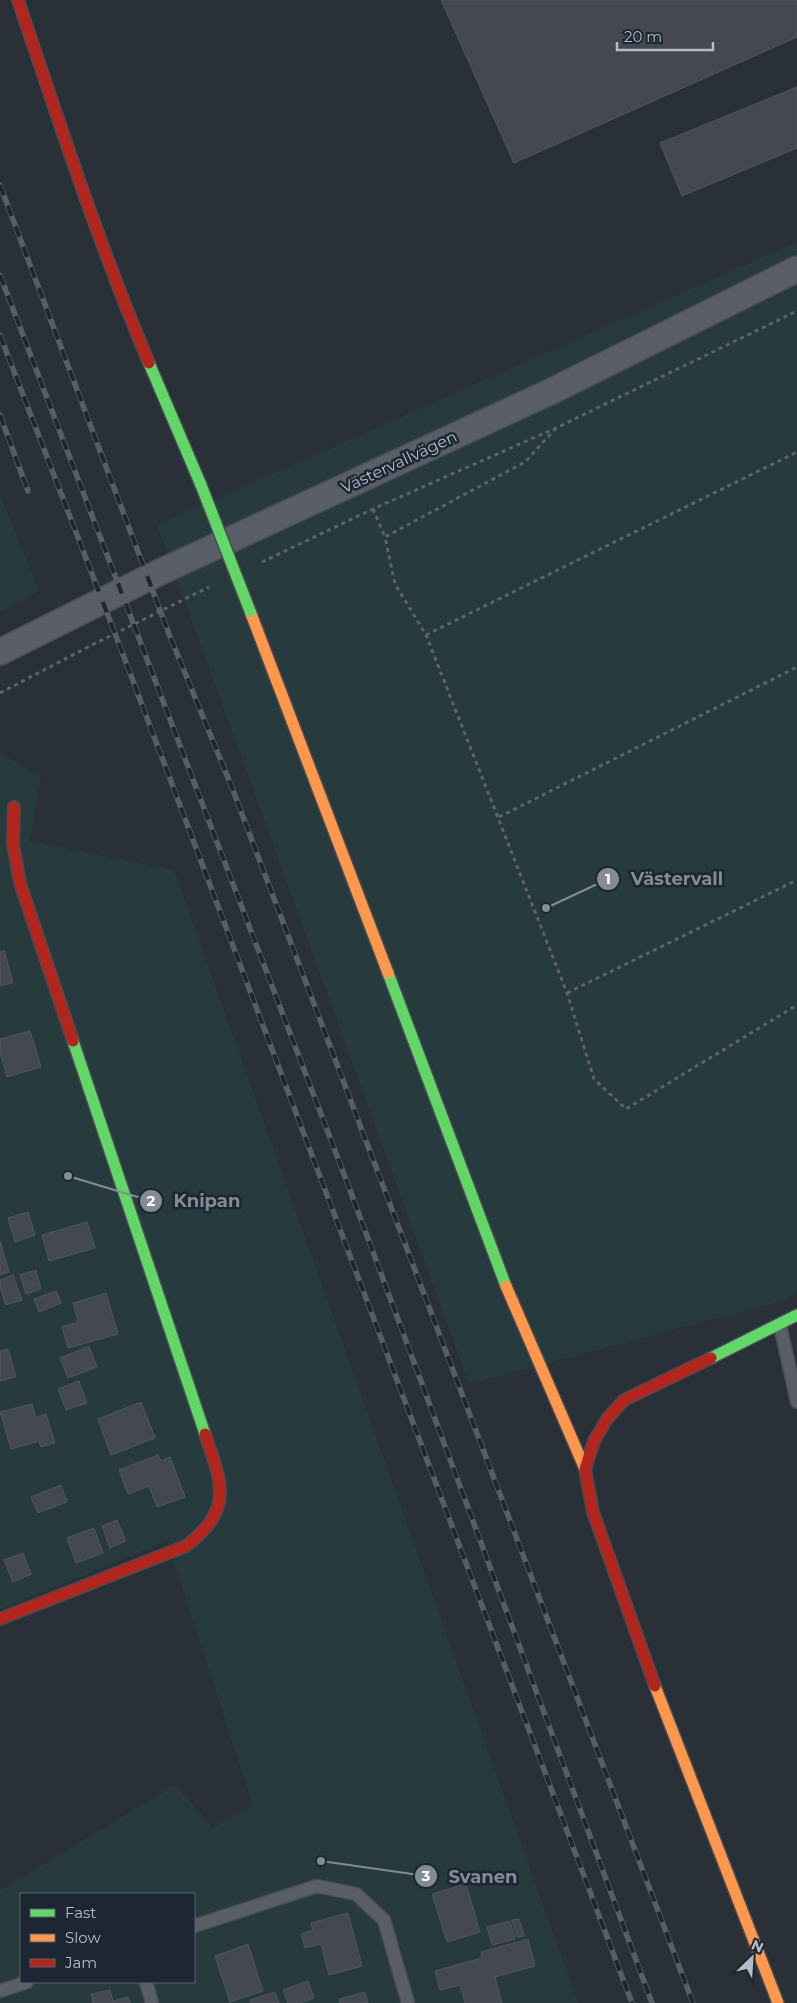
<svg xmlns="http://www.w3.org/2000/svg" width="797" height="2003" font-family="Montserrat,sans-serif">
<rect width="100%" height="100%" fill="#2a3038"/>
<path fill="#273a3e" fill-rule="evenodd" d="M 797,242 L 797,1290 L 786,1300 L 469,1384 L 157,525 Z
M 0,495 L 39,590 L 0,612 Z
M 0,753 L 41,778 L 30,841 L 174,870 L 578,2003 L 0,2003 L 0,1891 L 175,1785 L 213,1827 L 253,1806 L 167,1541 L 0,1610 ZM 21,1894 L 194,1894 L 194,1982 L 21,1982 Z"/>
<path fill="#444950" stroke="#52575f" d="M 441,0 L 797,0 L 797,37 L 514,163 Z
M 797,87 L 797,148 L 682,196 L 660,143 Z
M 4,950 L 13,983 L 0,986 L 0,952 Z
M 30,1031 L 41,1067 L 7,1077 L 0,1052 L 0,1039 Z
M 28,1212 L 35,1235 L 15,1242 L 8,1218 Z
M 87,1222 L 95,1248 L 49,1261 L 42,1235 Z
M 0,1241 L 9,1272 L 0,1275 Z
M 36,1270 L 41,1289 L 26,1294 L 20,1275 Z
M 13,1275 L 22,1300 L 6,1305 L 0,1287 L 0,1280 Z
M 56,1291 L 61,1303 L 39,1312 L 34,1299 Z
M 106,1293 L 118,1334 L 68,1348 L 62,1327 L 78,1322 L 73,1303 Z
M 89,1346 L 97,1367 L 68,1378 L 60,1358 Z
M 8,1349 L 16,1377 L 0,1381 L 0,1351 Z
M 79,1381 L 87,1403 L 66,1410 L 58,1389 Z
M 141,1402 L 155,1438 L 111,1455 L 98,1419 Z
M 32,1404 L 36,1417 L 46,1414 L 55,1443 L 41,1447 L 39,1441 L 11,1449 L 0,1412 Z
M 158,1455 L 161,1461 L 170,1457 L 185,1497 L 157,1507 L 149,1486 L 128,1494 L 119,1470 Z
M 61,1485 L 67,1502 L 38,1513 L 31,1497 Z
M 117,1520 L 126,1541 L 110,1548 L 102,1526 Z
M 94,1528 L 103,1553 L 76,1563 L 67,1538 Z
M 23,1553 L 31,1574 L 13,1582 L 4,1560 Z
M 466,1884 L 480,1932 L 447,1942 L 432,1894 Z
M 348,1913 L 362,1966 L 329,1975 L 321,1944 L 305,1948 L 301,1934 L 313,1930 L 311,1923 Z
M 519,1919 L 524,1936 L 517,1937 L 512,1920 Z
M 510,1921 L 515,1939 L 492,1945 L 487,1927 Z
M 528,1939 L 535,1966 L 495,1977 L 502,2003 L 465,2003 L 460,1985 L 440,1990 L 435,1971 L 482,1958 L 481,1952 Z
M 248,1944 L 263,1991 L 230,2002 L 215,1956 Z
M 308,1981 L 314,1998 L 300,2003 L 288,2003 L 283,1990 Z
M 110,1990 L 113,2001 L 128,1997 L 130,2003 L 93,2003 L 91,1994 Z
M 275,1992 L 279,2003 L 251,2003 L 250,2000 Z
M 365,1992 L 368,2003 L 340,2003 L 339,1999 Z"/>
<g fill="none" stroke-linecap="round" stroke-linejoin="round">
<defs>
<path id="lane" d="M 780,1325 L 797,1402
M 194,1926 L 317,1886 L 356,1894 L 384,1920 L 408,2003
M 146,1982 L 152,2003
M 0,1991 L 27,1982"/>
<path id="street" d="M 0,652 L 158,573 L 552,391 L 797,269"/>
<path id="fast" d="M 149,363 L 201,485
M 388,973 L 506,1286
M 73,1041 L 205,1434
M 711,1358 L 797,1315"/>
<path id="slow" d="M 250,611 L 388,973
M 506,1286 L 585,1469
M 655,1686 L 778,2003"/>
<path id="jam" d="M 18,0 C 59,122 99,245 149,363
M 14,807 L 13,844 L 20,883 L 73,1041
M 0,1619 L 186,1546 C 234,1509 222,1484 205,1434
M 655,1686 L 593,1512 L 585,1469 L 594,1441 L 607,1419 L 624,1400 L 711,1358"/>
</defs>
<use href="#lane" stroke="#484c53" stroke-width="15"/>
<use href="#street" stroke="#484c53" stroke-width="28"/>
<use href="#fast" stroke="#484c53" stroke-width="14"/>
<use href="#slow" stroke="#484c53" stroke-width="14"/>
<use href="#jam" stroke="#484c53" stroke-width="14"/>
<path stroke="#5d636a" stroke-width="3" stroke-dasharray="4 4" stroke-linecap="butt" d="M 556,428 L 525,462 L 385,537 L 395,584 L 426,635 L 567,993 L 594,1079 L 626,1109 L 797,1005
M 373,509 L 385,537
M 262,562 L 373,509 L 556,428 L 797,311
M 426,635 L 797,452
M 0,693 L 88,647 L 209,587
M 499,817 L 797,667
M 567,993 L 797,880"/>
<use href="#lane" stroke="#5a5e66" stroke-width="12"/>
<use href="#street" stroke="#5a5e66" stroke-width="25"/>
<use href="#fast" stroke="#63d668" stroke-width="11"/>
<use href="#slow" stroke="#ff974d" stroke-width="11"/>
<use href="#jam" stroke="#b3261e" stroke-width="11"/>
<defs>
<path id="rail" d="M 0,185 L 169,634 L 231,785 L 693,2003
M 0,275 L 347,1182 L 652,2003
M 0,335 L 124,657 L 632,2003
M 0,415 L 28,491"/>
</defs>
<use href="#rail" stroke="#595d64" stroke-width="5.5"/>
<use href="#rail" stroke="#1d2633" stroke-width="4" stroke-dasharray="11" stroke-linecap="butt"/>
<defs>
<path id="fast-bridge" d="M 201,485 L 250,611"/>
</defs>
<use href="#fast-bridge" stroke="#484c53" stroke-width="14" stroke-linecap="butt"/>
<use href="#fast-bridge" stroke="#63d668" stroke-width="11"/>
</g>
<g text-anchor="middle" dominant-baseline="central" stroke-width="5" stroke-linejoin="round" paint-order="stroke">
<g font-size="16" fill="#b4bcc9" stroke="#1d2633">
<text transform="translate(399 462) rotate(-25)">Västervallvägen</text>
</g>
</g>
<path fill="none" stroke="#848b96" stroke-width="2" d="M546 908L608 879M68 1176L151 1201M321 1861L426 1876"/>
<g fill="#848b96" stroke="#1d2633" stroke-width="2">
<circle cx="546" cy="908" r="5"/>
<circle cx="68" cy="1176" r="5"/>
<circle cx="321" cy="1861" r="5"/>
<circle cx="608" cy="879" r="12"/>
<circle cx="151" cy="1201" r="12"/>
<circle cx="426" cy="1876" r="12"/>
</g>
<g font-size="15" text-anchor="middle" font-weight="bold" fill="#fff">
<text x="608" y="884">1</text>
<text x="151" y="1206">2</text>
<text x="426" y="1881">3</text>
</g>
<g font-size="18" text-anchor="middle" font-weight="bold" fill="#848b96" stroke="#1d2633" stroke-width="5" stroke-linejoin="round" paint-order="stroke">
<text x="677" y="885">Västervall</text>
<text x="207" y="1207">Knipan</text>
<text x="483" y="1883">Svanen</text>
</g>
<rect x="20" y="1893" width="175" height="90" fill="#1d2633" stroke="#59626f"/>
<rect x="30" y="1909" width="25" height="8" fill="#63d668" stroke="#59626f"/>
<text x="65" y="1918" font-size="15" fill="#b4bcc9">Fast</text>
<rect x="30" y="1934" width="25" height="8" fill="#ff974d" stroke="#59626f"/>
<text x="65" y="1943" font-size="15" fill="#b4bcc9">Slow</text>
<rect x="30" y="1959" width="25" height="8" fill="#b3261e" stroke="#59626f"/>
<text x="65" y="1968" font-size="15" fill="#b4bcc9">Jam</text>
<g transform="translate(752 1958) rotate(25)" stroke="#1d2633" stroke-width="4" paint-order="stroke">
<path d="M0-4L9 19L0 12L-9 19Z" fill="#b4bcc9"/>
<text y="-8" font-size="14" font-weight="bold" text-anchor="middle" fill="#b4bcc9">N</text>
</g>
<path d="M617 42v8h96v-8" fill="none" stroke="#b4bcc9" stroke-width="2.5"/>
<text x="624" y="42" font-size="15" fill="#b4bcc9" stroke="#1d2633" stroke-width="4" paint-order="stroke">20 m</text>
</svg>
